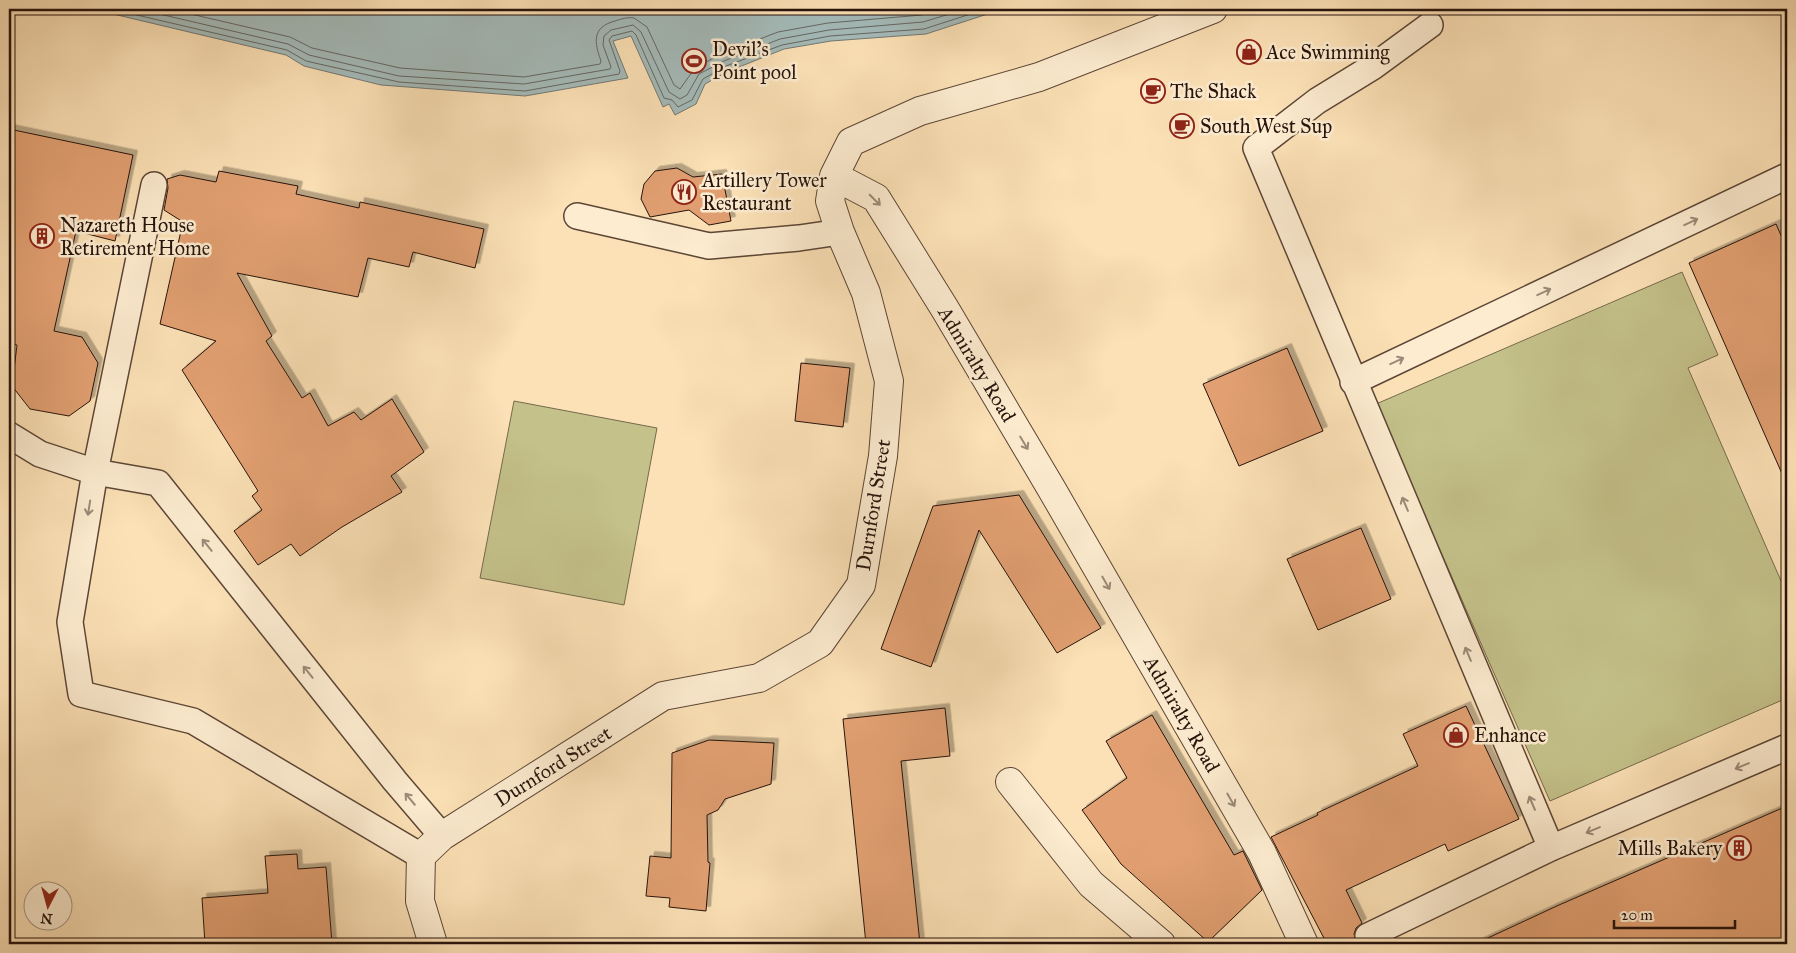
<svg xmlns="http://www.w3.org/2000/svg" width="1796" height="953" font-family="'IM FELL Great Primer',serif">
<defs>
<filter id="shadow"><feDropShadow dx="4.5" dy="-4.5" stdDeviation="0" flood-color="#0004"/></filter>
</defs>
<rect width="100%" height="100%" fill="#fce1b6"/>
<filter id="stains"><feTurbulence type="fractalNoise" baseFrequency=".004" numOctaves="4"/><feColorMatrix values="0 0 0 0 .2 0 0 0 0 .09 0 0 0 0 .02 0 0 0 .5 -.17"/></filter>
<radialGradient id="worn" r=".72"><stop offset=".6" stop-color="#630" stop-opacity="0"/><stop offset="1" stop-color="#630" stop-opacity=".3"/></radialGradient>
<path fill="#c4c18a" stroke="#756a4b" d="M 1682,272 L 1718,355 L 1688,368 L 1785,590 L 1787,590 L 1787,698 L 1550,801 L 1376,404 Z
M 514,401 L 657,428 L 624,605 L 480,578 Z"/>
<path fill="#a4bbba" stroke="#727874" d="M 92,9 L 1003,9 L 926,34 L 831,41 L 784,49 L 729,71 L 705,84 L 696,104 L 675,115 L 669,104 L 663,107 L 631,36 L 613,41 L 628,78 L 525,96 L 381,85 L 304,66 L 286,55 Z"/>
<g fill="none" stroke-linecap="round" stroke-linejoin="round">
<path stroke="#656763" stroke-width="1" d="M 111,9 L 287,50 L 306,61 L 399,82 L 525,91 L 619,74 L 620,71 L 609,40 L 612,36 L 632,31 L 636,35 L 664,98 L 672,100 L 678,107 L 692,100 L 703,79 L 726,66 L 782,45 L 830,36 L 924,29 L 986,9
M 138,9 L 288,44 L 309,55 L 399,76 L 524,84 L 610,69 L 611,67 L 603,45 L 604,36 L 611,30 L 633,25 L 641,32 L 669,92 L 680,99 L 687,95 L 699,74 L 724,61 L 780,39 L 829,30 L 923,22 L 966,9
M 169,9 L 290,37 L 312,48 L 400,68 L 524,77 L 600,64 L 601,61 C 594,42 592,27 615,21 C 621,19 627,17 634,18 L 647,27 L 674,85 L 680,89 L 695,68 L 721,54 L 778,32 L 828,23 L 922,15 L 941,9"/>
</g>
<path fill="#e2a072" stroke="#26130c" filter="url(#shadow)" d="M 9,129 L 133,155 L 115,241 L 76,231 L 54,331 L 82,337 L 98,363 L 90,401 L 69,416 L 30,409 L 12,386 L 17,345 L 9,343 Z
M 677,168 L 693,177 L 722,174 L 731,221 L 709,225 L 689,210 L 650,217 L 641,199 L 644,184 L 655,171 Z
M 219,171 L 298,186 L 296,194 L 359,208 L 360,202 L 484,229 L 475,268 L 413,252 L 409,267 L 368,258 L 358,297 L 237,273 L 272,336 L 266,341 L 302,398 L 310,393 L 328,426 L 354,412 L 361,420 L 392,399 L 424,452 L 391,476 L 402,492 L 342,527 L 300,556 L 291,544 L 258,565 L 234,531 L 262,510 L 252,496 L 258,491 L 182,370 L 216,341 L 160,324 L 183,222 L 164,210 L 168,188 L 167,179 L 180,175 L 216,182 Z
M 1776,224 L 1787,249 L 1787,485 L 1689,263 Z
M 1287,348 L 1323,431 L 1239,466 L 1203,384 Z
M 801,363 L 850,368 L 843,427 L 795,421 Z
M 1019,495 L 1101,628 L 1057,653 L 979,530 L 931,667 L 881,649 L 933,506 Z
M 1361,528 L 1391,599 L 1318,630 L 1287,559 Z
M 1466,706 L 1519,819 L 1448,851 L 1445,844 L 1346,890 L 1362,923 L 1356,928 L 1354,934 L 1357,944 L 1327,944 L 1271,837 L 1318,815 L 1317,813 L 1418,766 L 1403,734 Z
M 945,708 L 950,756 L 901,761 L 920,944 L 866,944 L 843,719 Z
M 1152,715 L 1234,855 L 1243,851 L 1262,890 L 1208,942 L 1121,864 L 1082,810 L 1127,778 L 1106,741 Z
M 709,740 L 774,743 L 771,784 L 725,799 L 718,810 L 707,815 L 708,862 L 710,863 L 706,911 L 669,907 L 670,898 L 646,896 L 650,856 L 671,858 L 672,753 Z
M 1787,806 L 1787,944 L 1475,944 L 1559,905 Z
M 297,854 L 298,869 L 326,867 L 332,944 L 268,944 L 267,939 L 205,944 L 202,898 L 268,893 L 265,856 Z"/>
<g fill="none" stroke-linecap="round" stroke-linejoin="round">
<defs>
<path id="service" d="M 1430,25 L 1374,66 L 1317,101 L 1256,148 L 1551,848
M 577,216 L 709,246 L 799,238 L 840,232
M 1353,382 L 1787,176
M 9,435 L 40,454 L 95,472 L 154,185
M 421,856 L 193,721 L 81,694 L 70,622 L 95,472 L 158,483 L 395,781 L 442,836
M 1368,936 L 1551,848 L 1787,747"/>
<path id="minor" d="M 834,176 L 876,198 L 945,309 L 1051,488 L 1262,853 L 1304,944
M 1010,782 L 1091,884 L 1161,944
M 433,944 L 420,901 L 421,856 L 442,836 L 663,696 L 759,678 L 820,643 L 861,585 L 883,456 L 889,381 L 866,293 L 840,232 L 830,201 L 834,176 L 851,142 L 920,111 L 1039,77 L 1213,9"/>
</defs>
<use href="#service" stroke="#5c4636" stroke-width="28"/>
<use href="#minor" stroke="#5c4636" stroke-width="30"/>
<use href="#service" stroke="#fdecd0" stroke-width="25"/>
<use href="#minor" stroke="#fdecd0" stroke-width="28"/>
</g>
<defs><path id="oneway-shaft" d="M-6 0H5M1.5-3L5.5 0L1.5 3" fill="none" stroke-width="1.6" stroke-linecap="round" stroke-linejoin="round" transform="scale(1.25)"/></defs>
<g stroke="#9c8a78">
<use href="#oneway-shaft" transform="translate(875 200) rotate(45)"/>
<use href="#oneway-shaft" transform="translate(1691 222) rotate(-25)"/>
<use href="#oneway-shaft" transform="translate(1544 292) rotate(-25)"/>
<use href="#oneway-shaft" transform="translate(1397 361) rotate(-25)"/>
<use href="#oneway-shaft" transform="translate(1024 443) rotate(59)"/>
<use href="#oneway-shaft" transform="translate(1405 504) rotate(-113)"/>
<use href="#oneway-shaft" transform="translate(89 508) rotate(99)"/>
<use href="#oneway-shaft" transform="translate(207 545) rotate(-129)"/>
<use href="#oneway-shaft" transform="translate(1106 583) rotate(60)"/>
<use href="#oneway-shaft" transform="translate(1468 654) rotate(-113)"/>
<use href="#oneway-shaft" transform="translate(308 672) rotate(-129)"/>
<use href="#oneway-shaft" transform="translate(1742 766) rotate(157)"/>
<use href="#oneway-shaft" transform="translate(410 799) rotate(-130)"/>
<use href="#oneway-shaft" transform="translate(1231 800) rotate(60)"/>
<use href="#oneway-shaft" transform="translate(1532 803) rotate(-113)"/>
<use href="#oneway-shaft" transform="translate(1593 830) rotate(157)"/>
</g>
<defs>
<symbol id="shop-ring" viewBox="-11 -11 22 22"><circle r="9.5" fill="#fdecd0" stroke="#8f2418" stroke-width="1.5"/><path d="M-5-2.5h2.3a2.7 3.5 0 0 1 5.4 0H5L5.5 6h-11ZM-1.5-2.5h3a1.5 2.3 0 0 0-3 0Z" fill="#8f2418"/></symbol>
<symbol id="stadium-ring" viewBox="-11 -11 22 22"><circle r="9.5" fill="#fdecd0" stroke="#8f2418" stroke-width="1.5"/><path d="M0-5a6.5 5 0 1 0 0 10a6.5 5 0 1 0 0-10ZM-3.5-1.8h7v3.6h-7Z" fill="#8f2418"/></symbol>
<symbol id="cafe-ring" viewBox="-11 -11 22 22"><circle r="9.5" fill="#fdecd0" stroke="#8f2418" stroke-width="1.5"/><path d="M-5.5-4.5H6V0H3Q3 3.5 0 3.5H-2.5Q-5.5 3.5-5.5 0ZM3-3.2v2h1.7v-2ZM-6 4.5H4V6H-6Z" fill="#8f2418"/></symbol>
<symbol id="restaurant-ring" viewBox="-11 -11 22 22"><circle r="9.5" fill="#fdecd0" stroke="#8f2418" stroke-width="1.5"/><path d="M-5-6h1v4h1v-4h1v4h1v-4h1v5L-1.5 .5V6h-2V.5L-5-1ZM5-6V6H3V1.5H1.5Q1.5-4 5-6Z" fill="#8f2418"/></symbol>
<symbol id="building-ring" viewBox="-11 -11 22 22"><circle r="9.5" fill="#fdecd0" stroke="#8f2418" stroke-width="1.5"/><path d="M-4-6H4V6H1V3H-1V6H-4ZM-2.5-4.3h1.7v1.8h-1.7ZM.8-4.3h1.7v1.8H.8ZM-2.5-1h1.7V.8h-1.7ZM.8-1h1.7V.8H.8Z" fill="#8f2418"/></symbol>
</defs>
<g fill-rule="evenodd">
<use href="#shop-ring" x="1235" y="38" width="28" height="28"/>
<use href="#stadium-ring" x="680" y="47" width="28" height="28"/>
<use href="#cafe-ring" x="1139" y="77" width="28" height="28"/>
<use href="#cafe-ring" x="1168" y="112" width="28" height="28"/>
<use href="#restaurant-ring" x="670" y="178" width="28" height="28"/>
<use href="#building-ring" x="28" y="222" width="28" height="28"/>
<use href="#shop-ring" x="1442" y="721" width="28" height="28"/>
<use href="#building-ring" x="1725" y="834" width="28" height="28"/>
</g>
<g text-anchor="middle" dominant-baseline="central" stroke-width="5" stroke-linejoin="round" paint-order="stroke">
<g font-size="20" fill="#26130c" stroke="#fdecd0" text-anchor="start">
<text x="712" y="49">Devil's<tspan x="712" dy="23">Point pool</tspan></text>
<text x="1266" y="52">Ace Swimming</text>
<text x="1170" y="91">The Shack</text>
<text x="1200" y="126">South West Sup</text>
<text x="702" y="180">Artillery Tower<tspan x="702" dy="23">Restaurant</tspan></text>
<text x="60" y="225">Nazareth House<tspan x="60" dy="23">Retirement Home</tspan></text>
<text x="1474" y="735">Enhance</text>
<text x="1722" y="848" text-anchor="end">Mills Bakery</text>
</g>
<g font-size="20" fill="#26130c" stroke="#fdecd0">
<text transform="translate(977 364) rotate(59)">Admiralty Road</text>
<text transform="translate(873 505) rotate(-81)">Durnford Street</text>
<text transform="translate(1182 714) rotate(60)">Admiralty Road</text>
<text transform="translate(553 766) rotate(-32)">Durnford Street</text>
</g>
</g>
<rect width="1796" height="953" fill="none" stroke="#fce1b6" stroke-width="30"/>
<rect x="10" y="10" width="1776" height="933" fill="none" stroke="#26130c" stroke-width="2.5"/>
<rect x="15" y="15" width="1766" height="923" fill="none" stroke="#26130c"/>
<g transform="translate(48 906) rotate(186)"><circle r="24" fill="#fdecd0" stroke="#a79582"/>
<path d="M0-4L9 19L0 12L-9 19Z" fill="#8f2418"/>
<text y="-8" font-size="14" font-weight="bold" text-anchor="middle" fill="#26130c">N</text>
</g>
<path d="M1614 920v8h121v-8" fill="none" stroke="#26130c" stroke-width="2.5"/>
<text x="1621" y="920" font-size="15" fill="#26130c" stroke="#fdecd0" stroke-width="4" paint-order="stroke">20 m</text>
<rect width="100%" height="100%" filter="url(#stains)"/>
<rect width="100%" height="100%" fill="url(#worn)"/>
</svg>
